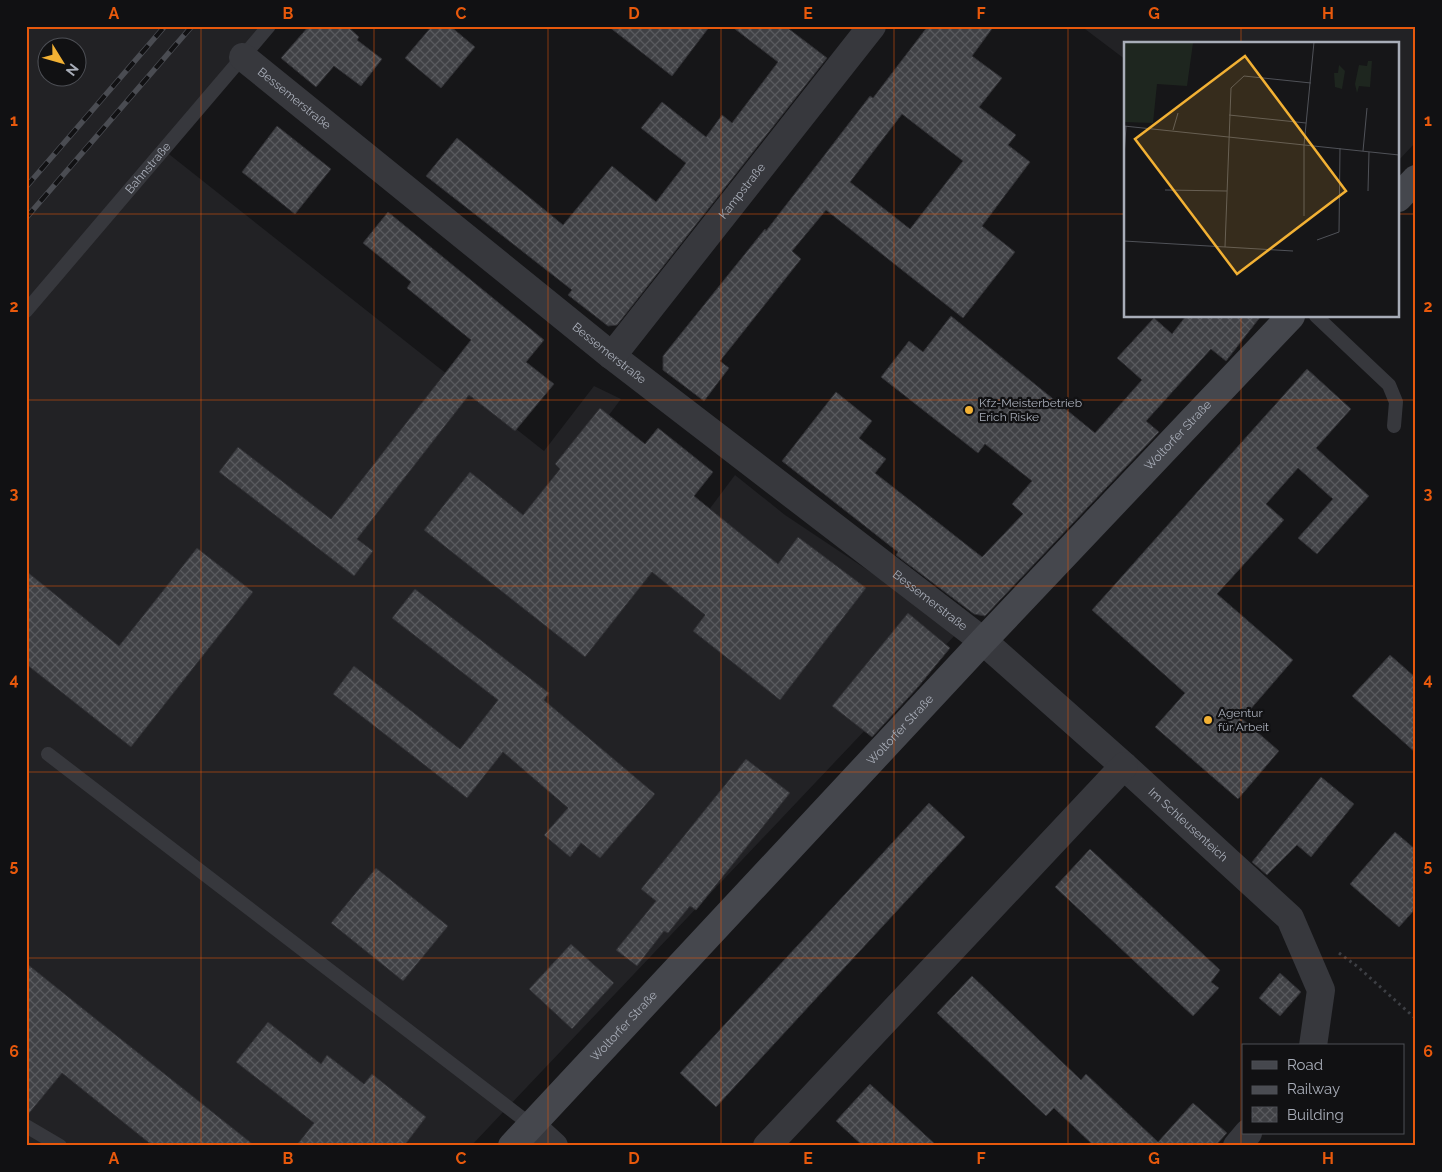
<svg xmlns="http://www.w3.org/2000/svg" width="1442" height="1172" font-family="Raleway,sans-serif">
<defs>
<pattern id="building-cross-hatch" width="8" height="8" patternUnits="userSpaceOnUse" patternTransform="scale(1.25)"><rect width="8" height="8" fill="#404145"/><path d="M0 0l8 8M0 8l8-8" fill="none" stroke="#595a5e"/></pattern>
</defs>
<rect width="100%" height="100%" fill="#161618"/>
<path fill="#222225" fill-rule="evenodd" d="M 26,26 L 264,26 L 160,147 L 544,451 L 594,386 L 621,399 L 594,435 L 702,519 L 735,475 L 785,515 L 959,631 L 471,1146 L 26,1146 ZM 48,48 L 78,48 L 78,78 L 48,78 Z
M 1081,26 L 1416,26 L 1416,142 L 1398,161 L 1398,44 L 1126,44 L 1126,60 Z"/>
<path fill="url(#building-cross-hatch)" stroke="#303034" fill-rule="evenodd" d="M 309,26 L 347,26 L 359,37 L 357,40 L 382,59 L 361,86 L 334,66 L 316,87 L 281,58 Z
M 432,26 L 450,26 L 475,47 L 441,88 L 405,58 Z
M 608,26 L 710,26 L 672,76 Z
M 731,26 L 785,26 L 827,58 L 617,325 L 608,326 L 568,295 L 572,290 L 426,176 L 457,138 L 563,225 L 612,166 L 656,202 L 686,163 L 641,128 L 662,102 L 706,137 L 722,115 L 732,123 L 778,62 Z
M 928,26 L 994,26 L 972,56 L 1002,78 L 979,107 L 1016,135 L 1008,145 L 1030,162 L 982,226 L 1015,252 L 963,318 L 826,210 L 792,251 L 801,259 L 720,361 L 729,368 L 704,401 L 663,370 L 663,356 L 765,229 L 766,231 L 870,96 L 873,98 ZM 902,114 L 963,161 L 910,229 L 850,182 Z
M 277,126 L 331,169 L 295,214 L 242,172 Z
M 388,212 L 544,340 L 526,362 L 554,384 L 515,431 L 469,395 L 357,539 L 373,551 L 354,576 L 219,472 L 238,447 L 331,519 L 471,340 L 407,288 L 411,282 L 363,243 Z
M 951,316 L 1095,433 L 1142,380 L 1117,358 L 1154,318 L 1172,334 L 1186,316 L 1261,316 L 1226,361 L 1211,349 L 1146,421 L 1159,432 L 985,616 L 974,614 L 896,555 L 898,552 L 782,461 L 836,392 L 872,421 L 859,438 L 886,459 L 875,473 L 982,557 L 1023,514 L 1012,504 L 1032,481 L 985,444 L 978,453 L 881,377 L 909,341 L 923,352 Z
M 1307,369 L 1351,409 L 1316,448 L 1369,496 L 1317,554 L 1298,538 L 1333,499 L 1298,468 L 1266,504 L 1284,520 L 1217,594 L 1293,660 L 1242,719 L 1279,751 L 1238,799 L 1155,727 L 1185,693 L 1092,610 Z
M 600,408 L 645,444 L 658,428 L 713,472 L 694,496 L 778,564 L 798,537 L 866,588 L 780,700 L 693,631 L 705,615 L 652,572 L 585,657 L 424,530 L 470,472 L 523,515 L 560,469 L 555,464 Z
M 197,548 L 253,592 L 131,747 L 26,664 L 26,571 L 119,646 Z
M 415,589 L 549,693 L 544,700 L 655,794 L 600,858 L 581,843 L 570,857 L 544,835 L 568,808 L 503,752 L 467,798 L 333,694 L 354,666 L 460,749 L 498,700 L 392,618 Z
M 908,613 L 950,648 L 918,687 L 872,737 L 832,706 Z
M 1390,655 L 1416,678 L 1416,753 L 1352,696 Z
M 746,759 L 790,793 L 696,910 L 690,906 L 668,933 L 664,931 L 637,966 L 616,950 L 656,901 L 641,889 Z
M 1321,777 L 1354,804 L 1311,857 L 1297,845 L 1267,875 L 1252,862 Z
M 929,803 L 965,837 L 716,1107 L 680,1073 Z
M 1395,832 L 1416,850 L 1416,908 L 1399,927 L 1350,884 Z
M 1090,849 L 1220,970 L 1211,982 L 1219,988 L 1193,1016 L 1055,887 Z
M 376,868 L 448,926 L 403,981 L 331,923 Z
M 571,944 L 614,983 L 572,1029 L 529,989 Z
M 26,963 L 102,1024 L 255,1146 L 153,1146 L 62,1073 L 26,1117 Z
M 1280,973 L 1301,992 L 1280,1016 L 1259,998 Z
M 972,976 L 1081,1080 L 1086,1074 L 1158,1142 L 1193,1103 L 1227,1133 L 1215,1146 L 1094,1146 L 1054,1108 L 1046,1116 L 937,1013 Z
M 268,1022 L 321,1064 L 327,1055 L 364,1084 L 372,1074 L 426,1117 L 404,1146 L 296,1146 L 314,1123 L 236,1062 Z
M 870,1084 L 937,1146 L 863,1146 L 836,1121 Z"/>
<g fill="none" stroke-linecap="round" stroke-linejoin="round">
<path stroke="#3d3f44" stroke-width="3" stroke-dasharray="2.5 4" stroke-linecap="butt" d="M 1339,953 L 1358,967 L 1416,1019"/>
<g stroke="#37383d" stroke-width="14">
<path id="s1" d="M 26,311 L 269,26"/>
<path d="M 1316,316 L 1389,385 L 1396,402 L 1394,426"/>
<path d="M 48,754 L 531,1125"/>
<path d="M 26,1126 L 60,1146"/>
</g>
<g stroke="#37383d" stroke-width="28">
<path id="s2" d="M 243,57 L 612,356 L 983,641 L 1124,766 L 1290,918 L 1321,990 L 1313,1046"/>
<path id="s3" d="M 612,356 L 872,26"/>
<path d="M 531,1125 L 554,1146"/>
<path d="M 767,1146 L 1124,766"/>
<path d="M 1237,1146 L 1248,1133"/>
</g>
<g stroke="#45474d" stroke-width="28">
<path d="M 1398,198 L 1416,179"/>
<path id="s4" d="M 512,1146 L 983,641 L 1291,316"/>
</g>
<defs>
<path id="rail" d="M 26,187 L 165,26
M 26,218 L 192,26"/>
</defs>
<use href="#rail" stroke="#4a4c52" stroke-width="5.5"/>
<use href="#rail" stroke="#111113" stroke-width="4" stroke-dasharray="11" stroke-linecap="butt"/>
</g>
<path fill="none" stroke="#e8590c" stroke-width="1" stroke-opacity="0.55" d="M 201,26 L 201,1146M 374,26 L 374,1146M 548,26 L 548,1146M 721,26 L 721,1146M 894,26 L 894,1146M 1068,26 L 1068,1146M 1241,26 L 1241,44M 26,214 L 1126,214M 1398,214 L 1416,214M 1241,316 L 1241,1146M 26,400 L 1416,400M 26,586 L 1416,586M 26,772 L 1416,772M 26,958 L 1416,958"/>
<g fill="#f2b134" stroke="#111113" stroke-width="2">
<circle cx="969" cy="410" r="5"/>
<circle cx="1208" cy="720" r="5"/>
</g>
<g text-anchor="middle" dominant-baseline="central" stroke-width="4.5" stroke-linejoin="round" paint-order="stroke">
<g font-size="12" fill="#a8adb8" stroke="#111113">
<text stroke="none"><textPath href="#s2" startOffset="66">Bessemerstraße</textPath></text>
<text stroke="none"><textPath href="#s1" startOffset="188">Bahnstraße</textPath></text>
<text stroke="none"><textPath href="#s3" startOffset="210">Kampstraße</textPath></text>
<text stroke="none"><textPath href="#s2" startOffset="471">Bessemerstraße</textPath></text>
<text stroke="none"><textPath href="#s4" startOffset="974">Woltorfer Straße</textPath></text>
<text stroke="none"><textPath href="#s2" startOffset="876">Bessemerstraße</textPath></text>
<text stroke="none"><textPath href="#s4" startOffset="569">Woltorfer Straße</textPath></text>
<text stroke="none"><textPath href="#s2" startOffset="1218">Im Schleusenteich</textPath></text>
<text stroke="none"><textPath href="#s4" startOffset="164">Woltorfer Straße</textPath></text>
</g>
<g font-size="12" fill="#a8adb8" stroke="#111113" text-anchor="start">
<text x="979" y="403">Kfz-Meisterbetrieb<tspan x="979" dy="14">Erich Riske</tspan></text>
<text x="1218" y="713">Agentur<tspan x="1218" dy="14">für Arbeit</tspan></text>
</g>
</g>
<g transform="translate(1124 42)">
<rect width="275" height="275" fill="#161618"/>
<path d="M 244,19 L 248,19 L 246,45 L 235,44 L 233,51 L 231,42 L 235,23 L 243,24 Z" fill="#1e261f"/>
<path d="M 0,0 L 69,1 L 63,44 L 33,42 L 29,81 L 0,80 ZM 215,23 L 221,29 L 218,47 L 211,45 L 210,31 L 214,31 Z" fill="#1e261f"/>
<path fill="none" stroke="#505258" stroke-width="1" d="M 105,73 L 182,81M 0,84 L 275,113M 49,88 L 54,71M 239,109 L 243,66M 0,115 L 2,84M 41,148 L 103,149M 244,149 L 245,110M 180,174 L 180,103 L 190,0M 193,198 L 215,190 L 216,106M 0,199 L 169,209M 101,205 L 107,46 L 120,34 L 187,41"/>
<path fill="#f2b134" fill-opacity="0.15" stroke="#f2b134" stroke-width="2.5" d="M 121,14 L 222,149 L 113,232 L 11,97 Z"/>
<rect width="275" height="275" fill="none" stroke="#a8adb8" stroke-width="2.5"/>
</g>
<rect width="1442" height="1172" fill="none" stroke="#111113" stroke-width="55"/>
<rect x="1242" y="1044" width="162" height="90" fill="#111113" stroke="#4d4f55"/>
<rect x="1252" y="1061" width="25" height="8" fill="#45474d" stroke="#4d4f55"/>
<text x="1287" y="1070" font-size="15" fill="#a8adb8">Road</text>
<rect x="1252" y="1086" width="25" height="8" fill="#4a4c52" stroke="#4d4f55"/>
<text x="1287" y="1094" font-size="15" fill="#a8adb8">Railway</text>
<rect x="1252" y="1107" width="25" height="15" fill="url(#building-cross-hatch)" stroke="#4d4f55"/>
<text x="1287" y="1120" font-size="15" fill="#a8adb8">Building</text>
<g transform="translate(62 62) rotate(127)"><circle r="24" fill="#111113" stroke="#4d4f55"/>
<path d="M0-4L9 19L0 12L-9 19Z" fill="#f2b134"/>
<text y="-8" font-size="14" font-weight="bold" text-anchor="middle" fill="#a8adb8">N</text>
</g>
<rect x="28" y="28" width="1386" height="1116" fill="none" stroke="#e8590c" stroke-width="2"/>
<g font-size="16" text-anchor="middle" font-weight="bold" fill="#e8590c">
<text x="114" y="19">A</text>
<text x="288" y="19">B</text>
<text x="461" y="19">C</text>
<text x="634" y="19">D</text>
<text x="808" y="19">E</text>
<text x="981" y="19">F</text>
<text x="1154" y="19">G</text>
<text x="1328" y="19">H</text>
<text x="14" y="126">1</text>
<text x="1428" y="126">1</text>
<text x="14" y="312">2</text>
<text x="1428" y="312">2</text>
<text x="14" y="499">3</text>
<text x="1428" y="499">3</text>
<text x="14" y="685">4</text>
<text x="1428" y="685">4</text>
<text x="14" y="871">5</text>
<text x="1428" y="871">5</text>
<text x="14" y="1057">6</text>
<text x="1428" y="1057">6</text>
<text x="114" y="1164">A</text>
<text x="288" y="1164">B</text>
<text x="461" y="1164">C</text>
<text x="634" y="1164">D</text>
<text x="808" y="1164">E</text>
<text x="981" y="1164">F</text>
<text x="1154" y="1164">G</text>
<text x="1328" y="1164">H</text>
</g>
</svg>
